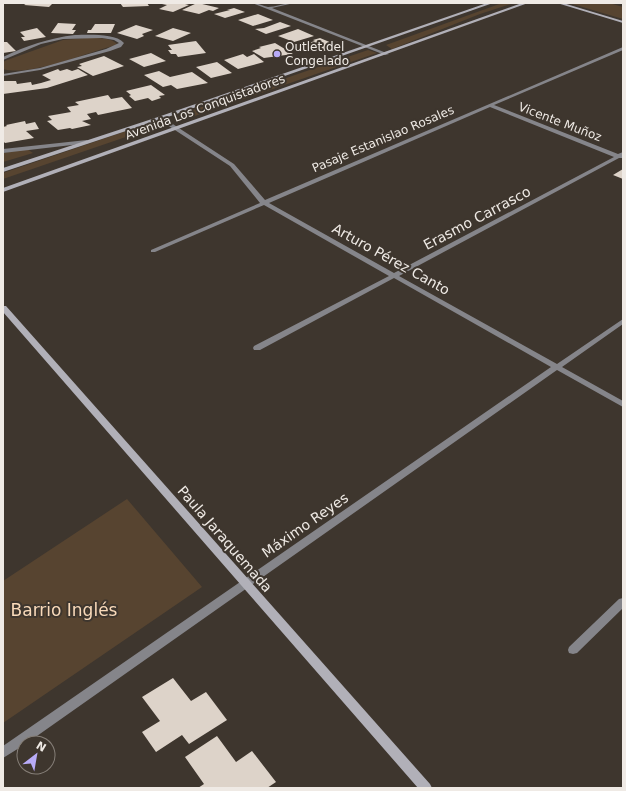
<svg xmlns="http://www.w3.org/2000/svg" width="626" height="791" font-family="'DejaVu Sans',sans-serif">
<rect width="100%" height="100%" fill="#3e362e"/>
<path fill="#574430" d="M 502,3 L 514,3 L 480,14 L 392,49 L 386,45 Z
M 569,3 L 609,3 L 623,7 L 623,19 Z
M 87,38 C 96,38 111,37 117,44 L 113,46 C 85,53 30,77 3,69 L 3,62 L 7,60 L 63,40 Z
M 368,50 L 377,53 L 189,118 L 180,119 L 176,118 L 193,110 Z
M 150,123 L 154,124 L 155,127 L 3,179 L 3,173 Z
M 27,149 L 33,153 L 3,162 L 3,153 Z
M 127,499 L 202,587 L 3,723 L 3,581 Z"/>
<path fill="#ddd3c9" d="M 27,3 L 53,3 L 49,7 L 24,5 Z
M 120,3 L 147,3 L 149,6 L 123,7 Z
M 165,3 L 181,3 L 189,5 L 173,12 L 159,9 L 167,5 L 162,4 Z
M 197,3 L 198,3 L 219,8 L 213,11 L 209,10 L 199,14 L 182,10 Z
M 234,8 L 245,12 L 225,18 L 214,14 L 230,10 L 227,10 Z
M 258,14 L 273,20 L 253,26 L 238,20 Z
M 280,22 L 291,26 L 266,34 L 255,29 L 264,28 Z
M 58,23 L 76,24 L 72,30 L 76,30 L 73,34 L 51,33 Z
M 95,24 L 115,24 L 111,33 L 87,33 L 88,30 L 91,30 Z
M 136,25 L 153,30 L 142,34 L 144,36 L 137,39 L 117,33 Z
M 37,28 L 46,37 L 24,41 L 21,37 L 25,37 L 20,32 Z
M 173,28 L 191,33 L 173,41 L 155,36 Z
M 298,29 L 314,36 L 294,42 L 278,36 Z
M 320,38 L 339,46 L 321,52 L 302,45 L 315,41 L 313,40 Z
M 196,41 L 206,53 L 178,57 L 176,54 L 171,54 L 168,50 L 172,50 L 168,45 Z
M 3,42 L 7,42 L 16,51 L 3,53 Z
M 275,43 L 293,54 L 264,58 L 252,51 L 261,48 L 259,47 Z
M 151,53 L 166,61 L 144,67 L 129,59 Z
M 243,54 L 247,57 L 254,54 L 264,62 L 238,69 L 224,60 Z
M 104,56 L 124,66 L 93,76 L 77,67 L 82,66 L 79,64 Z
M 217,62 L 232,73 L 211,78 L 196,67 Z
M 58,69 L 60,71 L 67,69 L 72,71 L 78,69 L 88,75 L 47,88 L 3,94 L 3,81 L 16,81 L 17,84 L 31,82 L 32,85 L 41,83 L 51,80 L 42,75 Z
M 159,71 L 170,77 L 192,72 L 208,83 L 177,89 L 171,85 L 163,87 L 144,75 Z
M 151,85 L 165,95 L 159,96 L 161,98 L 152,101 L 148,98 L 135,101 L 129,96 L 131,95 L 126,91 Z
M 108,95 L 111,99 L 122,97 L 132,108 L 98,115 L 96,112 L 87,114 L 91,119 L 82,121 L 91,125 L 72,129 L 70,128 L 58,130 L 47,121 L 52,120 L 48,116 L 71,112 L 67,107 L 79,105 L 75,102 Z
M 25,121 L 26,124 L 35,122 L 39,129 L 26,131 L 34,138 L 5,143 L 3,141 L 3,127 L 7,126 L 6,125 Z
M 623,169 L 623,179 L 613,175 Z
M 173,678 L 191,701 L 206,692 L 227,720 L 189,744 L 182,735 L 156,752 L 142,732 L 160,721 L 142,697 Z
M 217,736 L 236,762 L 252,751 L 276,782 L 267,788 L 198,788 L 204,784 L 185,757 Z"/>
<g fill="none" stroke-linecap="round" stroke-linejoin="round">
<path fill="#85858a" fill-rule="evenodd" d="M 252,3 C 258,3 262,6 268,7 C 275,7 285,3 294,3 L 272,8 L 389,54 L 385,55 Z
M 75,35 C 88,35 115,33 124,43 L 121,47 L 110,51 L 40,70 L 3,76 L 3,74 L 40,68 L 106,49 L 119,43 L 114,40 L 102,38 L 63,39 L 41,44 L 3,60 L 3,57 C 26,46 49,38 75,35 Z
M 623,47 L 623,50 L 494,105 L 618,154 L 623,152 L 622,158 L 619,158 L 399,276 L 557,364 L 623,319 L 623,324 L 562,367 L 623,401 L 623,407 L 557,370 L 27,743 L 24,743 L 24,745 L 3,758 L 3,746 L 551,367 L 394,278 L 260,350 L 254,350 L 253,348 L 254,346 L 389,276 L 264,205 L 155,252 L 151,252 L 151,250 L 260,203 L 230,166 L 158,119 L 158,117 L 162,117 L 234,164 L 265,200 ZM 490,107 L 614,157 L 394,273 L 269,203 Z
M 87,140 L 90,142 L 89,143 L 3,153 L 3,149 Z
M 623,598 L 623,608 L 577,653 L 573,654 L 569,653 L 568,650 L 569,647 L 619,599 Z"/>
<path fill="#b1b0b8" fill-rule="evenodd" d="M 487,3 L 493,3 L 162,119 L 3,172 L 3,168 L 158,117 Z
M 522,3 L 528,3 L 3,192 L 3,188 Z
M 557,3 L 563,3 L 623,21 L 623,23 Z
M 3,306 L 6,306 L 430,784 L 432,788 L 418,788 L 3,312 Z"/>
</g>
<circle fill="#b8abf7" stroke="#3e362e" stroke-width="1.5" cx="277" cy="54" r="4"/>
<g text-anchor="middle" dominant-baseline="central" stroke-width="4" stroke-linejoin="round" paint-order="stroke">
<g font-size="12" fill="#efeae5" stroke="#3e362e" text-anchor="start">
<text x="285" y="47">Outlet del<tspan x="285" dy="14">Congelado</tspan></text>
</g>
<g font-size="12" fill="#efeae5" stroke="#3e362e">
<text transform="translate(205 107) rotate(-20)">Avenida Los Conquistadores</text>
<text transform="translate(560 122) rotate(21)">Vicente Muñoz</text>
<text transform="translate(383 139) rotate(-23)">Pasaje Estanislao Rosales</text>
</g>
<g font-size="14" fill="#efeae5" stroke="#3e362e">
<text transform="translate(477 218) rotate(-28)">Erasmo Carrasco</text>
<text transform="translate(391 259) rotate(29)">Arturo Pérez Canto</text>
<text transform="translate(305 525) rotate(-35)">Máximo Reyes</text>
<text transform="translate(225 539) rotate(49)">Paula Jaraquemada</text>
</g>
<g font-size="17" fill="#f9daba" stroke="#3e362e">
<text x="64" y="610">Barrio Inglés</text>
</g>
</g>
<rect width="626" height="791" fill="none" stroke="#efeae5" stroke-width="8"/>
<g transform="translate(36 755) rotate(31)"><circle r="19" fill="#3e362e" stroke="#857e77"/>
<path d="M0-3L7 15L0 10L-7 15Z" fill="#b8abf7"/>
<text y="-6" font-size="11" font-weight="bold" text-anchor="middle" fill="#efeae5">N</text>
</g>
</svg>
